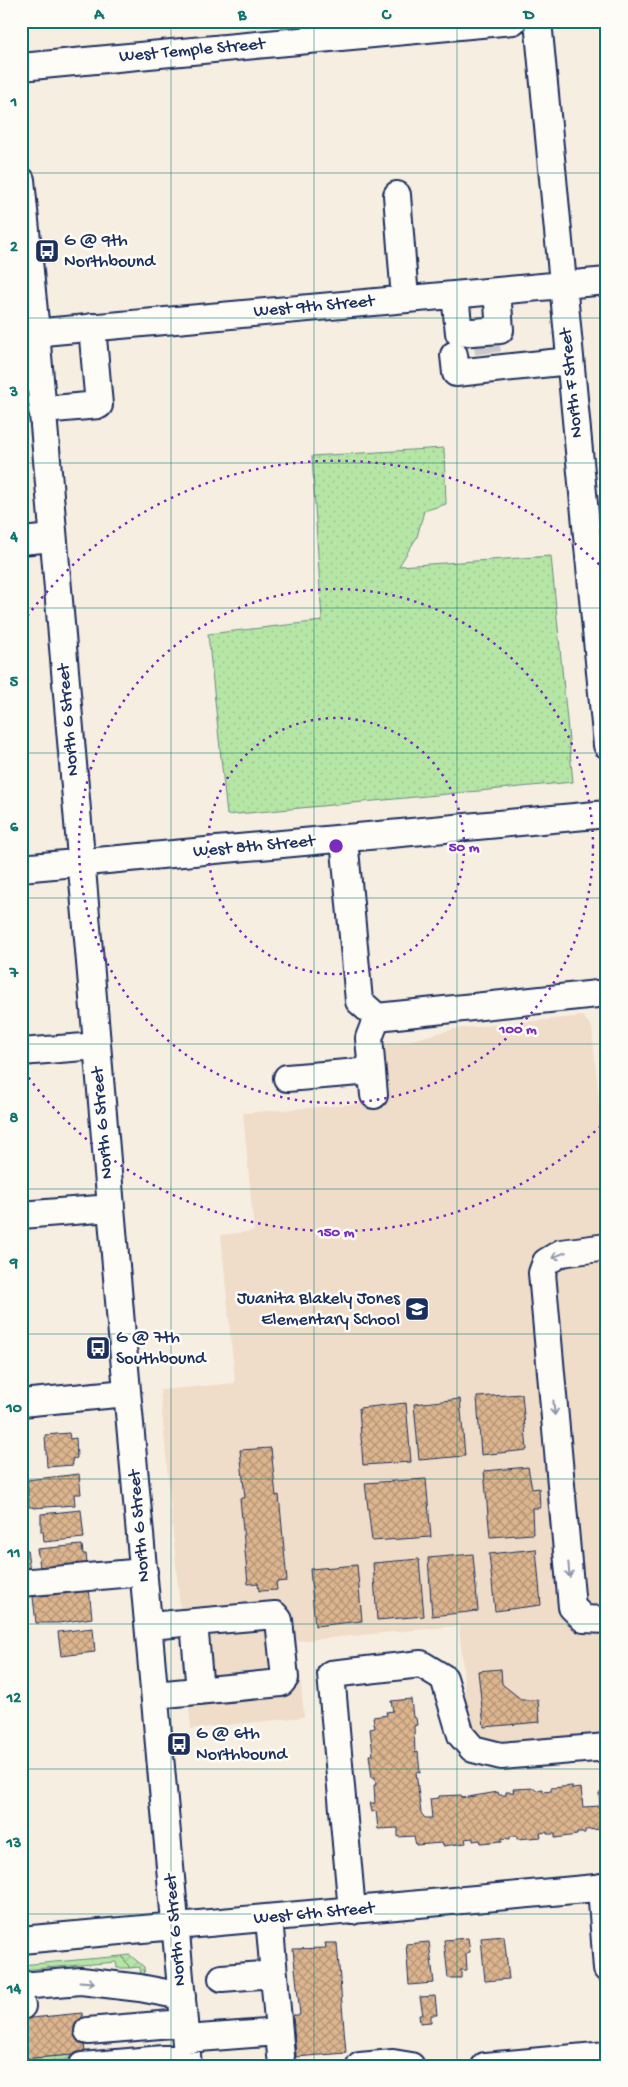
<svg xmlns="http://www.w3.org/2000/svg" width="628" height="2087" font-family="'Gochi Hand',sans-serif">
<defs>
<pattern id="grass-dots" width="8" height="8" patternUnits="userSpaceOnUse" patternTransform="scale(1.25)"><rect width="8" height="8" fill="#b6e6a5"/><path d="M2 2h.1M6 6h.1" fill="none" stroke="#9cc690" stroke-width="1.8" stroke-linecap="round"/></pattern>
<pattern id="forest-firs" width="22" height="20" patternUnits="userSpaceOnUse" patternTransform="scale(1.25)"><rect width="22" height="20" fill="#b6e6a5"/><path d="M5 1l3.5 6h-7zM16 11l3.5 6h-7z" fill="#9cc690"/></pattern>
<pattern id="garden-furrows" width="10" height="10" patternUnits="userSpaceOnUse" patternTransform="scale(1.25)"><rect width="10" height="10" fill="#b6e6a5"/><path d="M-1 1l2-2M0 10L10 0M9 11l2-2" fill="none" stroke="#9cc690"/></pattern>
<pattern id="building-cross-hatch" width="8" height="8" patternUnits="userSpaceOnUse" patternTransform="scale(1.25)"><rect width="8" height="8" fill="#ddb58e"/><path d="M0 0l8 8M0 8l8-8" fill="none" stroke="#b29477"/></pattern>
</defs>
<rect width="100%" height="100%" fill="#f7eee2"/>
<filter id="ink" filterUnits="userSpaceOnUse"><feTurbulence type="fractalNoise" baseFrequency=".02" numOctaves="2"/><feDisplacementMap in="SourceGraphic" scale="10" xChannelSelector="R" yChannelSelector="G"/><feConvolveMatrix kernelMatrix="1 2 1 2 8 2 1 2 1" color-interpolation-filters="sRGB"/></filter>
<g filter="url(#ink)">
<path fill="#efddc9" d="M 583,1016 L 592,1027 L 607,1190 L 607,1732 L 498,1742 L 481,1737 L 471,1725 L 467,1712 L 459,1626 L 297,1641 L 304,1717 L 191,1729 L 160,1390 L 235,1383 L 221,1235 L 254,1231 L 243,1113 L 384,1102 L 379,1044 L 396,1044 L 454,1029 Z"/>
<path fill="url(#grass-dots)" stroke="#688a82" d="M 444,448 L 446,504 L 424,511 L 417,537 L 399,566 L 551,556 L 573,782 L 227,815 L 208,634 L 322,621 L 312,456 Z"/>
<path fill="url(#forest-firs)" stroke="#688a82" d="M 122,1956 L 130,1968 L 117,1968 L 116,1962 L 21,1970 L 21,1965 Z"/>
<path fill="url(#garden-furrows)" stroke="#688a82" d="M 130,1955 L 144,1967 L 145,1980 L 141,1978 L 140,1967 L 130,1968 L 122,1956 Z
M 85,2054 L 85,2058 L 21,2063 L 21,2059 Z"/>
<path fill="url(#building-cross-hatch)" stroke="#1b2f5e" d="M 522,1394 L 527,1450 L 481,1455 L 477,1397 Z
M 460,1399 L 465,1456 L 419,1460 L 414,1404 Z
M 406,1403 L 411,1462 L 363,1465 L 359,1408 Z
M 69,1433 L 70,1439 L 76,1438 L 77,1458 L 72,1459 L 73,1465 L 47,1467 L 45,1435 Z
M 271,1448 L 276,1496 L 279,1495 L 287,1581 L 276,1582 L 277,1590 L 259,1591 L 258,1583 L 248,1584 L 240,1498 L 245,1498 L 240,1450 Z
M 528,1467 L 532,1489 L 539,1488 L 540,1508 L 532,1508 L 533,1534 L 490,1537 L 484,1471 Z
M 79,1474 L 81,1494 L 74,1494 L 75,1505 L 33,1508 L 33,1507 L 29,1507 L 27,1480 Z
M 426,1479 L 431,1537 L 372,1541 L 365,1483 Z
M 81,1510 L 84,1538 L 44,1542 L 43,1531 L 41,1532 L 41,1514 Z
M 82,1545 L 83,1554 L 86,1554 L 88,1575 L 41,1572 L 37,1549 Z
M 27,1549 L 30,1572 L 21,1575 L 22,1550 Z
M 536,1549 L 541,1605 L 495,1611 L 489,1554 Z
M 473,1554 L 478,1611 L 432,1616 L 428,1558 Z
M 419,1559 L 424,1616 L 377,1620 L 373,1563 Z
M 357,1565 L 362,1621 L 315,1626 L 310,1569 Z
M 89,1588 L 92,1618 L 59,1623 L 36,1623 L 33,1597 L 39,1596 L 38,1593 Z
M 93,1628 L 95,1652 L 61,1656 L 58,1632 Z
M 501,1669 L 502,1684 L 522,1700 L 538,1700 L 540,1722 L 484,1727 L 478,1671 Z
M 411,1699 L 413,1717 L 416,1718 L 417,1725 L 414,1726 L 415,1753 L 418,1752 L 420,1773 L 416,1772 L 421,1813 L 425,1818 L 432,1818 L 430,1799 L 439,1798 L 439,1796 L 461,1795 L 462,1798 L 498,1792 L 499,1795 L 506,1795 L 506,1792 L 514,1792 L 513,1789 L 535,1788 L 535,1790 L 543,1789 L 543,1792 L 551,1791 L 551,1788 L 572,1786 L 572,1789 L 581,1788 L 583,1807 L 600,1806 L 599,1793 L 607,1792 L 607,1833 L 603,1834 L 602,1829 L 585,1830 L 585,1833 L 577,1833 L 577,1835 L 555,1838 L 555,1834 L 547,1834 L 547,1832 L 540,1833 L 541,1837 L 517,1839 L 517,1836 L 510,1836 L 510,1839 L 502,1838 L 502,1841 L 481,1843 L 480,1840 L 473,1841 L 473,1838 L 465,1839 L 466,1843 L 443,1846 L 442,1843 L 416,1845 L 414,1836 L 398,1837 L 398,1828 L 378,1829 L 376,1811 L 372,1812 L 370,1803 L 375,1803 L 374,1785 L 376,1785 L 375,1777 L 372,1778 L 369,1755 L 373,1755 L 370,1729 L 375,1728 L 373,1717 L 387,1715 L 386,1712 L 393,1711 L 391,1701 Z
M 504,1936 L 509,1979 L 485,1981 L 481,1938 Z
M 468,1938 L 470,1952 L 466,1953 L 467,1970 L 461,1970 L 461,1978 L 448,1978 L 444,1940 Z
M 429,1942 L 434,1983 L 409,1985 L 406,1944 Z
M 325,1943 L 337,1943 L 346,2053 L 296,2057 L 293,2015 L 300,2015 L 293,1949 L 326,1948 Z
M 435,1996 L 437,2015 L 431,2015 L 431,2022 L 420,2023 L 419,2015 L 423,2015 L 420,1997 Z
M 82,2013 L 85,2054 L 21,2059 L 21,2019 Z"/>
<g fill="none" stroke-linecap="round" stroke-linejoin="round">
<path stroke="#cbc8c8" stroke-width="26" stroke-dasharray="26 13" stroke-linecap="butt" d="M 486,336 L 488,353"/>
<defs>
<path id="minor" d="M 538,21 C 559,263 586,503 607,745
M 21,67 L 513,21
M 21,180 L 36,332 L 121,1324 L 188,2066
M 397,195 L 405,299
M 455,295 L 459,333 L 500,330 L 497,291
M 21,334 L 607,281
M 454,355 L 456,373 L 570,361
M 42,410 L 99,405 L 92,327
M 21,541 L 53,538
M 344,839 L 359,1001 L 377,1017
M 21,868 L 607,814
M 377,1017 L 607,993
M 21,1052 L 97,1046
M 287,1078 L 371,1071
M 374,1095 L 369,1038 L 377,1017
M 21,1215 L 111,1208
M 607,1247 L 561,1253 L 546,1262 L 542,1273 L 572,1607 L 584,1619 L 607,1620
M 21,1403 L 127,1393
M 21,1583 L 144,1572
M 194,1623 L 200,1691
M 149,1626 L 275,1615 L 279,1620 L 285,1678 L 281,1683 L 155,1695
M 601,1887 L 607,1969
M 352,1911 L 331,1674 L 421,1664 L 444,1678 L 461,1735 L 473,1749 L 501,1756 L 607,1747
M 21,1940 L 607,1887
M 222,1978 L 274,1974
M 21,1986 L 81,1981 L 140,1988 L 182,1996
M 21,2005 L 22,2006
M 88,2031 L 184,2023
M 279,2032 L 281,2056
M 186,2039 L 279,2032 L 269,1918
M 82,2066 L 187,2057
M 360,2066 L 393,2063 L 411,2066
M 485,2066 L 607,2055"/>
</defs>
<use href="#minor" stroke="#1b2f5e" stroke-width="30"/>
<use href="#minor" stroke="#fdfcf7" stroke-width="26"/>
</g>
<defs><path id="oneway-shaft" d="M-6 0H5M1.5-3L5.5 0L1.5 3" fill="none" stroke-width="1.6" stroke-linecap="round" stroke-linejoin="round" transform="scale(1.25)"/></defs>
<g stroke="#8c96aa">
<use href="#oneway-shaft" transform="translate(559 1255) rotate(158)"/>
<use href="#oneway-shaft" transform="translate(554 1408) rotate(85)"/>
<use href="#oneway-shaft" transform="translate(569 1570) rotate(85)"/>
<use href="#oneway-shaft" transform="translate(87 1982) rotate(4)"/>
</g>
</g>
<path fill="none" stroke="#0f766e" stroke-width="1" stroke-opacity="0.55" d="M 171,21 L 171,2066M 314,21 L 314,2066M 457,21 L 457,2066M 21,173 L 607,173M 21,318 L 607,318M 21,463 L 607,463M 21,608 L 607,608M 21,753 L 607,753M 21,898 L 607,898M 21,1044 L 607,1044M 21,1189 L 607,1189M 21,1334 L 607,1334M 21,1479 L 607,1479M 21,1624 L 607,1624M 21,1769 L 607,1769M 21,1914 L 607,1914"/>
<g fill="none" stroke="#7b2cbf" stroke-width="2.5" stroke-dasharray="2.5 5">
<circle cx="336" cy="846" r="128"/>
<circle cx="336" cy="846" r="257"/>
<path d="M606 1121A385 385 0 0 1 23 1070M23 622A385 385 0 0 1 606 571"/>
</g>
<defs>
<symbol id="bus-square" viewBox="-11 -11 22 22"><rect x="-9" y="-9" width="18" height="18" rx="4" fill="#1b2f5e" stroke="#fdfcf7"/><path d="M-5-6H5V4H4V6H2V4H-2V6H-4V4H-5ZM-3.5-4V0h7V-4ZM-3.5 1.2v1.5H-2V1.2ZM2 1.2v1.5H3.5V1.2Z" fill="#fff"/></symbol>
<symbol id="school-square" viewBox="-11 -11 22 22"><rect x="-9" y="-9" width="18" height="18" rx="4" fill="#1b2f5e" stroke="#fdfcf7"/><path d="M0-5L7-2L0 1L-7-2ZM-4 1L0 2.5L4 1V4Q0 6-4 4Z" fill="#fff"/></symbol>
</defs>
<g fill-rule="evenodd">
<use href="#bus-square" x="33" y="237" width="28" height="28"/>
<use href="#school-square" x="403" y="1295" width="28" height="28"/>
<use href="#bus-square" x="84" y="1334" width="28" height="28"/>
<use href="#bus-square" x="165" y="1730" width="28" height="28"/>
</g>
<g text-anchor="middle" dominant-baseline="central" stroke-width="5" stroke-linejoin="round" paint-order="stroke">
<g font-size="18" fill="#1b2f5e" stroke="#fdfcf7">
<text transform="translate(192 51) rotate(-5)">West Temple Street</text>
<text transform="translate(314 307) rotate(-5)">West 9th Street</text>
<text transform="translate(572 383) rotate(-96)">North F Street</text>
<text transform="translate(69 720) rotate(-95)">North G Street</text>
<text transform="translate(254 847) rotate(-5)">West 8th Street</text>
<text transform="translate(103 1123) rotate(-95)">North G Street</text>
<text transform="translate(140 1526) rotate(-95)">North G Street</text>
<text transform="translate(314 1914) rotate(-5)">West 6th Street</text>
<text transform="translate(176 1930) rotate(-95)">North G Street</text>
</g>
<g font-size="18" fill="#1b2f5e" stroke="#fdfcf7" text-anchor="start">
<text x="64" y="241">G @ 9th<tspan x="64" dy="21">Northbound</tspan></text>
<text x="400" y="1299" text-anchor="end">Juanita Blakely Jones<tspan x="400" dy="21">Elementary School</tspan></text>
<text x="116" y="1338">G @ 7th<tspan x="116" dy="21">Southbound</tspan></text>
<text x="196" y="1734">G @ 6th<tspan x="196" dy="21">Northbound</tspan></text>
</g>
</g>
<circle cx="336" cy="846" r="8" fill="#7b2cbf" stroke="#fdfcf7" stroke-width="2.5"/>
<g font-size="15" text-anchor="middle" font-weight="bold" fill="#7b2cbf" stroke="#fdfcf7" stroke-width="5" stroke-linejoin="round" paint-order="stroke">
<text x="464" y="851">50 m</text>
<text x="518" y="1033">100 m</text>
<text x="336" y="1236">150 m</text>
</g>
<rect width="628" height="2087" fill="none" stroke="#fdfcf7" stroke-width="55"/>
<rect x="28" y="28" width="572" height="2032" fill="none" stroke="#0f766e" stroke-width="2"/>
<g font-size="16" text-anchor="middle" font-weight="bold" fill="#0f766e">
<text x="99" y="19">A</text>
<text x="242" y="19">B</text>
<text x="386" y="19">C</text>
<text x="529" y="19">D</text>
<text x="14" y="106">1</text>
<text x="14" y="251">2</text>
<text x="14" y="396">3</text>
<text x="14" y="541">4</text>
<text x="14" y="686">5</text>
<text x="14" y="831">6</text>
<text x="14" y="977">7</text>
<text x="14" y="1122">8</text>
<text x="14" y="1267">9</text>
<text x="14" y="1412">10</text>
<text x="14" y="1557">11</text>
<text x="14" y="1702">12</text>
<text x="14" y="1847">13</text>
<text x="14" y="1993">14</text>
</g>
</svg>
